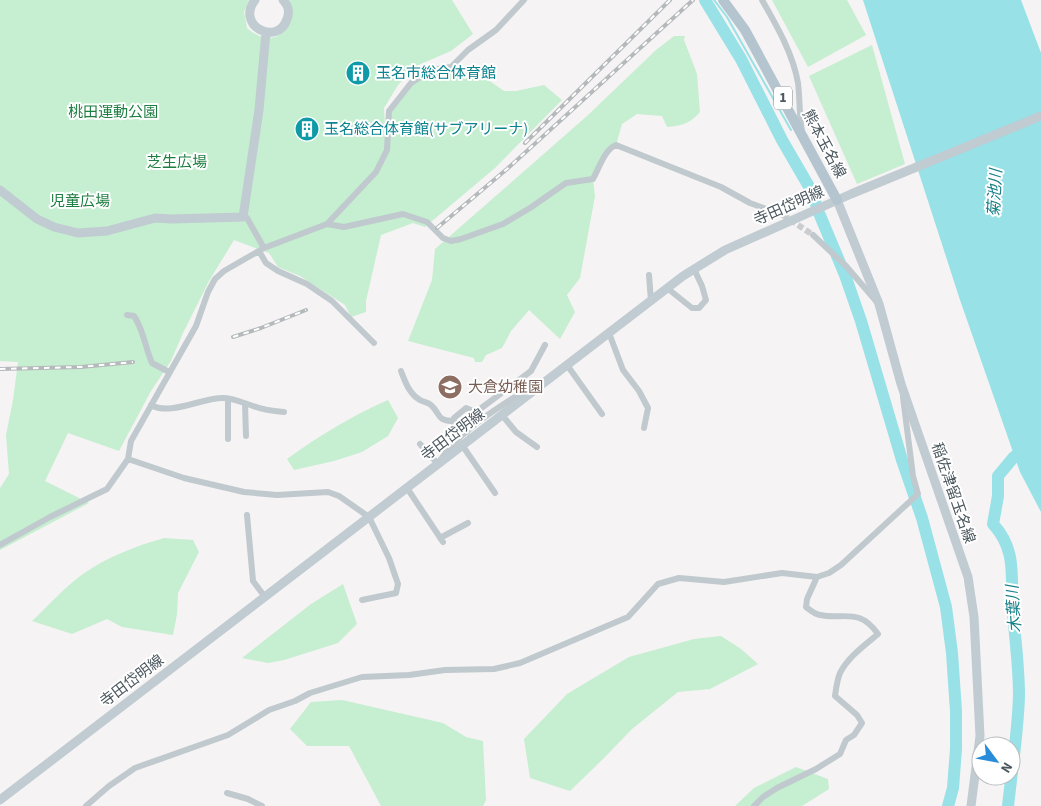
<svg xmlns="http://www.w3.org/2000/svg" width="1041" height="806" font-family="'Source Sans 3','Noto Sans JP',sans-serif">
<rect width="100%" height="100%" fill="#f5f3f3"/>
<path fill="#c6eed0" d="M 0,0 L 249,0 L 244,12 L 247,28 C 272,51 299,30 289,0 L 452,0 L 473,34 L 451,51 L 416,66 L 398,85 L 384,108 L 386,144 L 389,111 L 411,83 L 431,70 L 451,67 L 481,75 L 504,91 L 516,91 L 544,85 L 562,100 L 495,168 L 425,227 L 413,223 L 381,235 L 366,301 L 366,312 L 351,317 L 345,305 L 300,276 L 278,267 L 269,253 L 234,240 L 209,281 L 183,333 L 171,361 L 151,391 L 119,451 L 68,433 L 45,481 L 89,503 L 0,550 L 0,488 L 9,474 L 6,435 L 13,400 L 18,362 L 0,361 Z
M 772,0 L 847,0 L 866,35 L 808,67 Z
M 674,36 L 685,36 L 684,40 L 697,74 L 700,112 C 691,123 682,126 667,127 L 662,116 L 637,114 L 622,124 L 616,145 L 608,152 L 593,179 L 595,196 L 580,278 L 567,295 L 575,312 L 560,339 L 529,310 L 511,331 L 502,348 L 486,355 L 482,362 L 475,362 L 474,358 L 408,341 L 432,280 L 435,249 L 587,116 L 656,50 Z
M 872,45 L 905,164 L 857,184 L 809,76 Z
M 388,400 L 398,418 L 388,436 L 362,452 L 334,461 L 294,470 L 287,459 C 319,436 351,416 388,400 Z
M 164,538 L 193,540 L 199,552 L 178,593 L 177,614 L 173,635 L 122,627 L 107,619 L 72,634 L 32,621 C 49,605 65,587 83,574 C 107,557 136,546 164,538 Z
M 343,584 L 357,624 L 338,643 L 284,660 L 268,663 L 242,658 L 311,604 Z
M 721,636 L 741,649 L 758,664 L 710,689 L 678,692 L 632,729 L 604,758 L 570,791 L 530,778 L 524,739 L 567,694 L 629,657 L 694,639 Z
M 342,700 L 443,723 L 466,737 L 483,741 L 486,800 L 483,806 L 381,806 L 349,746 L 307,746 L 290,729 L 311,702 Z
M 796,767 L 828,779 L 829,789 L 802,806 L 735,806 L 754,788 Z"/>
<path fill="#97e1e7" d="M 863,0 L 1021,0 L 1041,53 L 1041,512 L 1020,472 L 960,300 Z"/>
<g fill="none" stroke-linecap="round" stroke-linejoin="round">
<path stroke="#97e1e7" stroke-width="2" d="M 714,0 L 727,17 L 791,130"/>
<path stroke="#97e1e7" stroke-width="12" d="M 705,0 L 741,59 L 782,140 L 811,190 L 819,213 L 845,275 L 861,321 L 902,460 L 922,518 L 946,607 L 952,653 L 956,711 L 956,749 L 953,788 L 948,806
M 1008,806 C 1012,769 1018,732 1019,695 C 1019,667 1015,639 1013,611 C 1010,578 1018,551 993,524 L 998,496 L 998,476 L 1013,458 L 1041,435"/>
<path stroke="#cbccce" stroke-width="6" stroke-dasharray="6 3" stroke-linecap="butt" d="M 783,215 L 813,235"/>
<path stroke="#c0c9ce" stroke-width="6" d="M 762,0 C 777,26 793,54 798,83 C 800,99 799,115 802,131
M 243,217 L 247,218 L 264,248
M 327,224 L 344,227 L 403,214 L 427,222 L 443,238 L 451,241 L 461,239 L 503,224 L 530,208 L 566,183 L 593,179 C 599,168 605,149 616,145 L 721,187 L 750,203 L 783,215
M 813,235 L 846,266 L 876,301
M 259,251 L 266,263 L 278,271 L 307,284 L 332,301 L 374,343
M 649,275 L 651,301
M 667,288 L 692,308 L 699,308 L 706,300 L 702,286 L 694,269
M 127,315 L 134,316 C 144,331 145,347 152,363 L 169,372
M 609,333 L 623,370 L 639,391 L 648,408 L 644,428
M 567,365 L 602,414
M 401,371 C 405,381 409,394 420,400 C 423,402 428,402 431,405 C 441,414 436,421 454,421
M 245,404 L 246,436
M 151,405 C 171,416 200,398 223,398 C 234,398 243,403 253,406 C 263,410 273,411 284,412
M 476,412 L 531,371 L 545,345
M 502,415 L 516,432 L 537,447
M 467,432 L 454,424 L 454,418 L 466,408 L 476,412
M 228,439 L 228,399
M 420,444 L 438,464 C 456,432 498,408 529,388 L 536,386
M 462,445 L 495,493
M 128,459 L 184,478 L 244,492 L 277,495 L 328,492 L 339,496 L 369,517 L 389,558 L 398,584 L 396,593 L 362,600
M 407,488 L 443,542
M 247,515 L 253,581 L 265,597
M 440,538 L 468,523
M 0,545 L 50,517 L 107,489 L 128,459 L 131,441 L 196,326 L 208,292 L 215,279 L 224,271 L 264,248 L 327,224 L 376,172 L 387,150 L 389,111 L 411,83 L 431,70 L 451,67 L 468,50 L 496,30 L 524,0
M 227,793 L 248,799 L 262,806
M 86,806 L 109,786 L 135,768 L 228,735 L 269,710 L 295,701 L 310,693 L 362,677 L 409,675 L 445,670 L 494,669 L 520,663 L 628,617 L 658,584 L 679,578 L 724,582 L 782,573 L 817,577 L 829,573 L 841,565 L 918,494 L 913,476 L 903,397
M 754,806 L 763,797 L 777,788 L 816,769 L 840,754 L 846,740 L 854,735 L 862,723 L 857,715 L 835,696 C 836,689 837,680 840,673 C 848,657 865,645 878,634 C 859,607 844,620 820,615 C 814,614 810,610 806,607 L 807,599 L 817,577"/>
<path stroke="#c0cbd2" stroke-width="9" d="M 255,0 C 235,26 278,47 287,19 C 290,12 288,5 283,0
M 0,190 L 37,219 L 54,227 L 78,233 L 107,231 L 155,218 L 172,219 L 243,217 L 259,110 L 266,32
M 837,200 L 879,304 L 901,384 L 968,577 L 974,617 L 980,736 L 971,806
M 0,800 L 683,276 L 725,250 L 851,194 L 1041,116"/>
<path stroke="#b5c5cf" stroke-width="10" d="M 723,0 L 745,30 L 837,200"/>
<defs>
<path id="rail" d="M 525,143 L 670,0
M 437,228 L 507,169 L 693,0
M 233,337 L 261,328 L 306,310
M 0,369 L 81,367 L 133,362"/>
</defs>
<use href="#rail" stroke="#b5b9bc" stroke-width="4"/>
<use href="#rail" stroke="#fff" stroke-width="2" stroke-dasharray="5.5" stroke-linecap="butt"/>
</g>
<defs>
<symbol id="building-disc" viewBox="-11 -11 22 22"><circle r="9.5" fill="#0f9aa8" stroke="#fff"/><path d="M-4-6H4V6H1V3H-1V6H-4ZM-2.5-4.3h1.7v1.8h-1.7ZM.8-4.3h1.7v1.8H.8ZM-2.5-1h1.7V.8h-1.7ZM.8-1h1.7V.8H.8Z" fill="#fff"/></symbol>
<symbol id="school-disc" viewBox="-11 -11 22 22"><circle r="9.5" fill="#8d6e63" stroke="#fff"/><path d="M0-5L7-2L0 1L-7-2ZM-4 1L0 2.5L4 1V4Q0 6-4 4Z" fill="#fff"/></symbol>
</defs>
<g fill-rule="evenodd">
<use href="#building-disc" x="344" y="59" width="28" height="28"/>
<use href="#building-disc" x="293" y="115" width="28" height="28"/>
<use href="#school-disc" x="436" y="373" width="28" height="28"/>
</g>
<g text-anchor="middle" dominant-baseline="central" stroke-width="4" stroke-linejoin="round" paint-order="stroke">
<rect fill="#fff" stroke="#828a8f" stroke-width="1" x="774" y="86.5" width="18" height="23" rx="4"/>
<g font-size="14" font-weight="bold" fill="#4c585f">
<text x="783" y="98">1</text>
</g>
<g font-size="15" fill="#0d838f" stroke="#fff" text-anchor="start">
<text x="376" y="73">玉名市総合体育館</text>
<text x="324" y="129">玉名総合体育館(サブアリーナ)</text>
</g>
<g font-size="15" fill="#1f7e42" stroke="#fff">
<text x="113" y="112">桃田運動公園</text>
<text x="177" y="162">芝生広場</text>
<text x="80" y="201">児童広場</text>
</g>
<g font-size="15" fill="#4c585f" stroke="#fff">
<text transform="translate(824 144) rotate(62)">熊本玉名線</text>
<text transform="translate(789 206) rotate(-24)">寺田岱明線</text>
<text transform="translate(453 435) rotate(-37)">寺田岱明線</text>
<text transform="translate(953 493) rotate(71)">稲佐津留玉名線</text>
<text transform="translate(132 681) rotate(-37)">寺田岱明線</text>
</g>
<g font-size="15" fill="#785e54" stroke="#fff" text-anchor="start">
<text x="468" y="387">大倉幼稚園</text>
</g>
<g font-size="16" font-style="italic" fill="#167f89" stroke="#fff">
<text transform="translate(995 193) rotate(-87)">菊池川</text>
<text transform="translate(1014 609) rotate(-94)">木葉川</text>
</g>
</g>
<g transform="translate(996 761) rotate(122)"><circle r="24" fill="#ffffff" stroke="#b7bcbf"/>
<path d="M0-4L9 19L0 12L-9 19Z" fill="#298cd9"/>
<text y="-8" font-size="14" font-weight="bold" text-anchor="middle" fill="#4c585f">N</text>
</g>
</svg>
